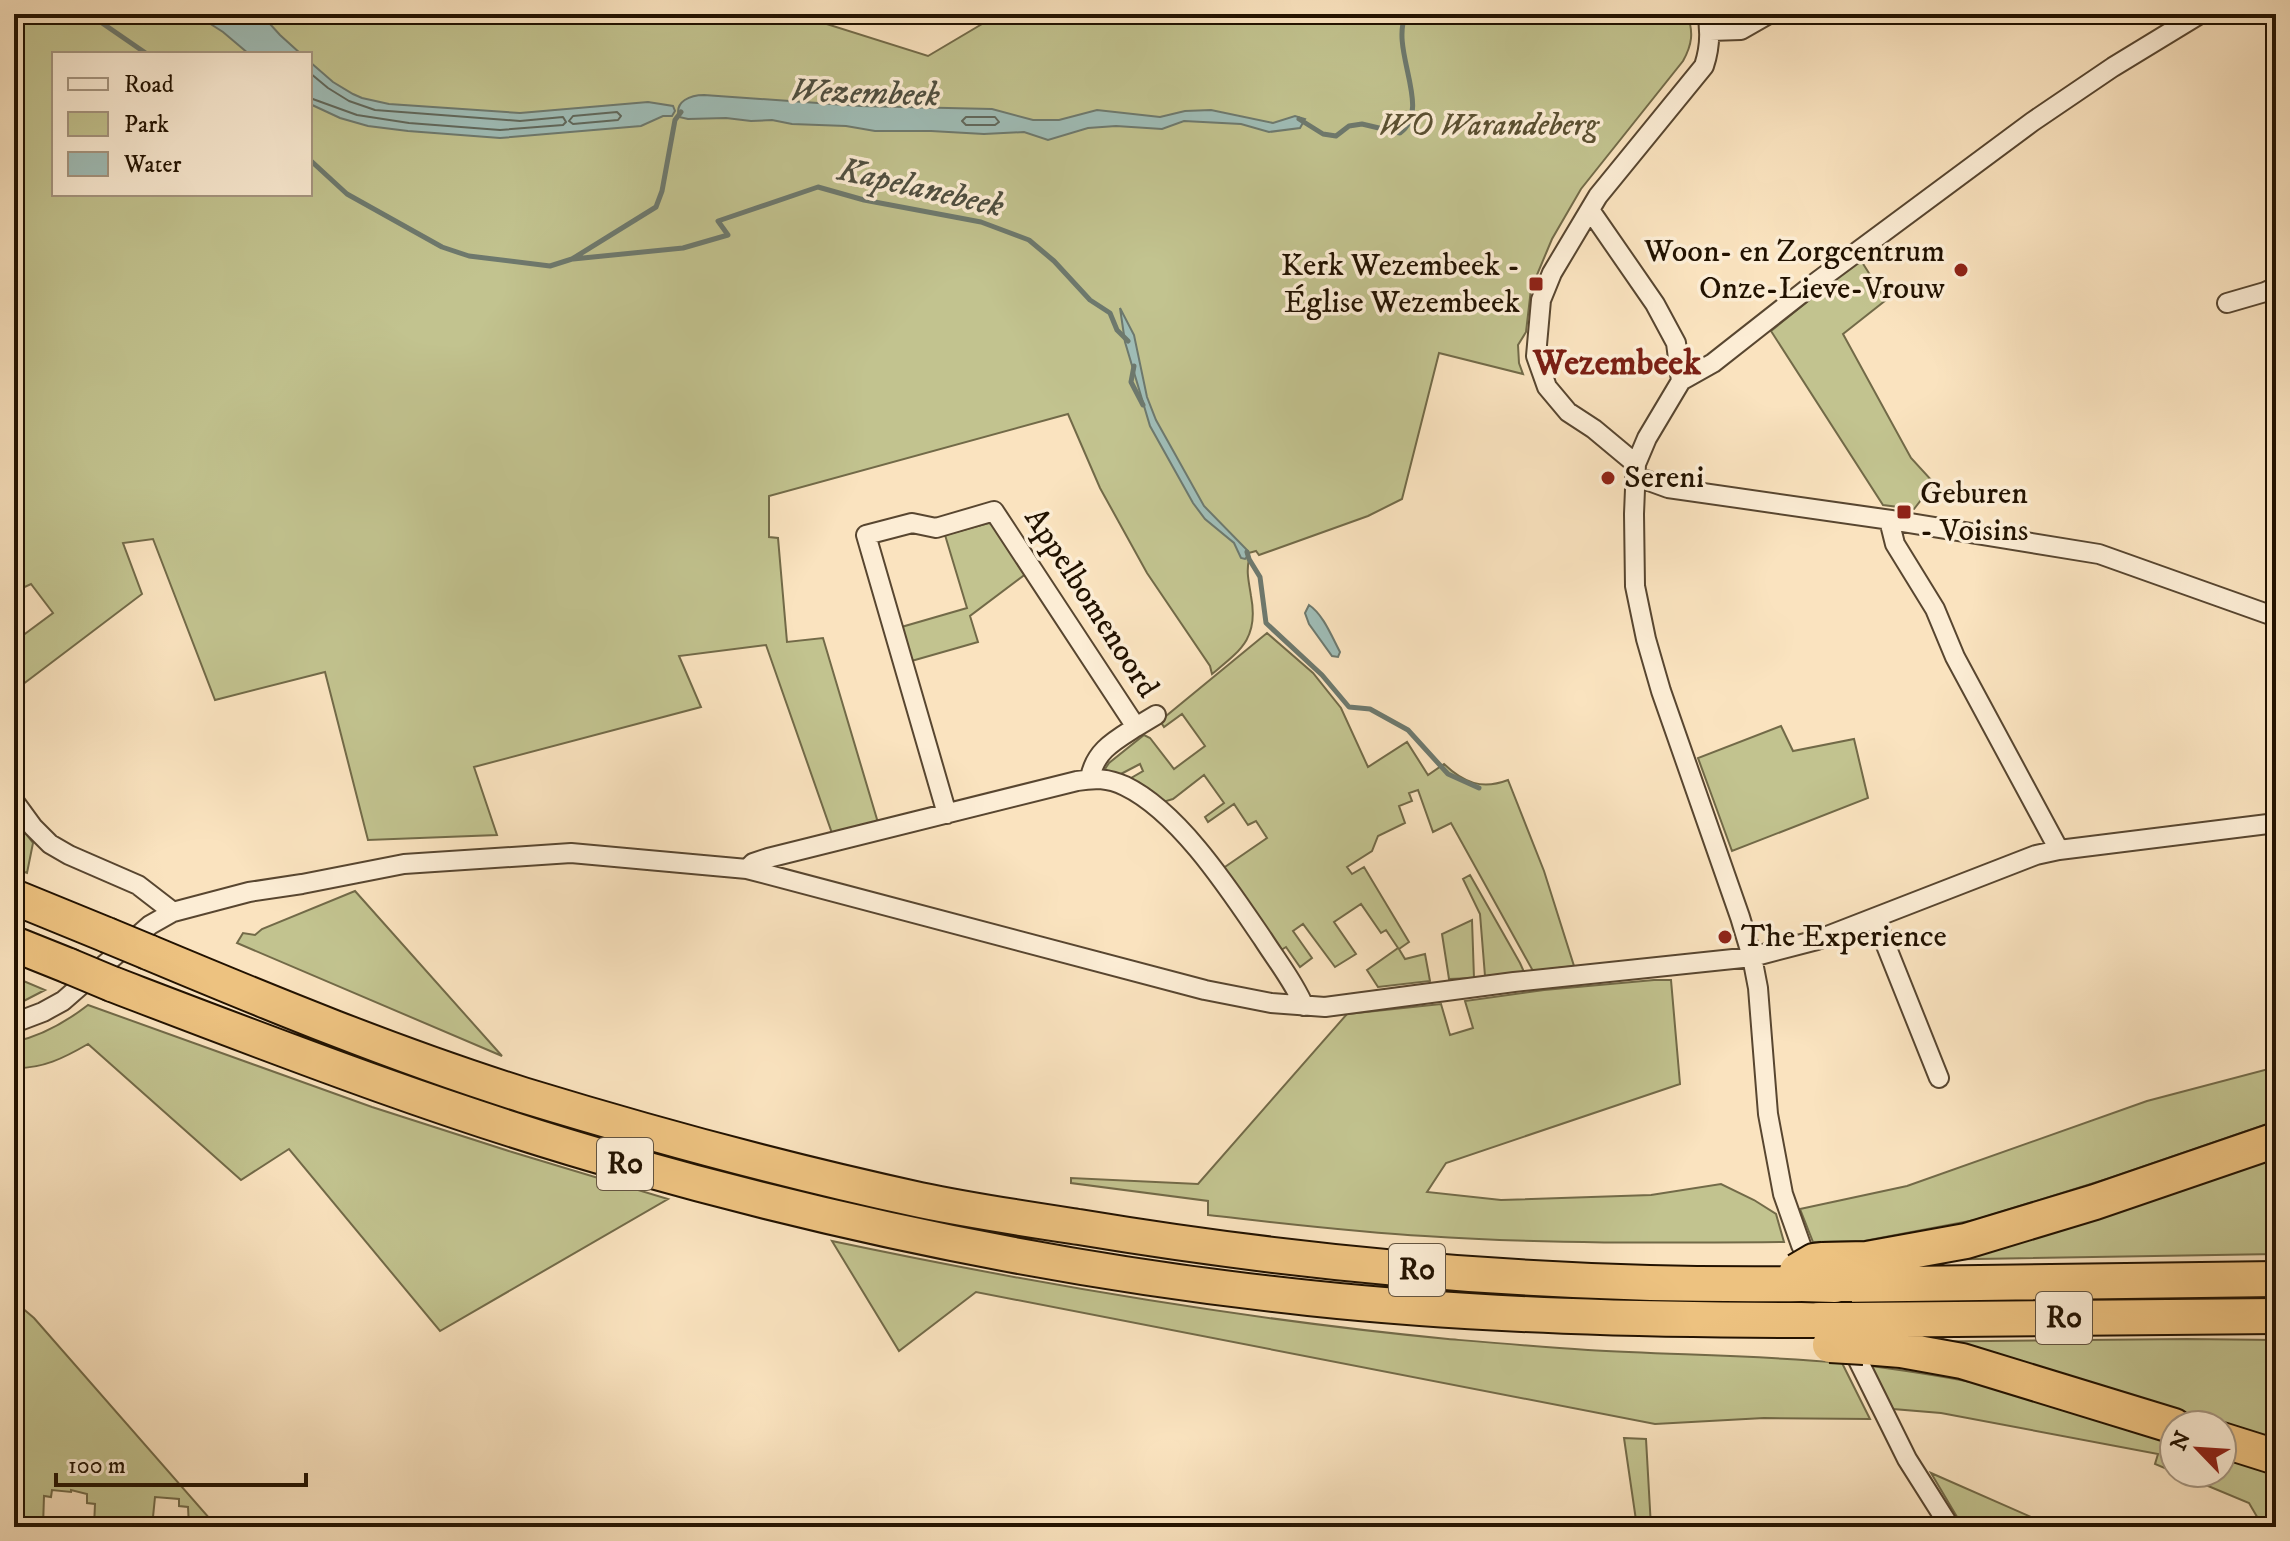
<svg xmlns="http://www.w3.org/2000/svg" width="2290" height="1541" font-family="'IM FELL DW Pica',serif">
<rect width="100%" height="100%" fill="#fae3bf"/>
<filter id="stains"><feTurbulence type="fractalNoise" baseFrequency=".0025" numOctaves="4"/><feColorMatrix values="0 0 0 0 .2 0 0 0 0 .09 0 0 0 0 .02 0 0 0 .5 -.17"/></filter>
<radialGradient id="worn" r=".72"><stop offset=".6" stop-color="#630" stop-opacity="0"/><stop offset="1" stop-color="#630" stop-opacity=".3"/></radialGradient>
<path fill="#c2c38f" stroke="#726a48" stroke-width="2" fill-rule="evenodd" d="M 14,14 L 795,14 L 928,56 L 999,14 L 1687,14 C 1694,32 1692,45 1683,61 L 1581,189 L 1552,239 L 1531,289 L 1526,332 L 1518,345 L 1519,363 L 1523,374 L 1439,353 L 1402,499 L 1368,516 L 1259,555 L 1256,551 L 1249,553 L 1238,544 L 1249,559 C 1246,573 1249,582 1251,596 C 1259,638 1241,650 1212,674 L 1210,666 L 1147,573 L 1100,488 L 1068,414 L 769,496 L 769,537 L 778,538 L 787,642 L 823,638 L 879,826 L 833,836 L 766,645 L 679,656 L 701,707 L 474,767 L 497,835 L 368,840 L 325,672 L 215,700 L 153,539 L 123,543 L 142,594 L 14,691 L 14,642 L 53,613 L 31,584 L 14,592 ZM 54,54 L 310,54 L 310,194 L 54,194 Z
M 1860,259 L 1886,300 L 1843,334 L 1911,458 L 1934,483 L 1914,509 L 1883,505 L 1771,331 Z
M 989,523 L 994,526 L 1027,573 L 970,616 L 978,642 L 908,662 L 898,628 L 967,608 L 945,535 Z
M 1267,633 L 1313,673 L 1341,708 L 1368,767 L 1407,742 L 1428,775 L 1444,764 C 1464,783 1482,790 1508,780 L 1544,871 L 1574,966 L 1533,971 L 1451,823 L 1433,832 L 1418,790 L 1409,793 L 1412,801 L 1399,806 L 1405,823 L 1378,836 L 1372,851 L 1347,867 L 1352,874 L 1364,867 L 1409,942 L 1399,949 L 1405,959 L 1425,954 L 1430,981 L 1378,987 L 1367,970 L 1398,948 L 1386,930 L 1381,933 L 1361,904 L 1334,922 L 1356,954 L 1335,967 L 1303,924 L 1293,931 L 1312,958 L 1300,967 L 1286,947 L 1278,952 L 1222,869 L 1267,838 L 1256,821 L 1248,825 L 1234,804 L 1208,822 L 1205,817 L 1224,803 L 1204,775 L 1173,799 L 1163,802 L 1126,781 L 1143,771 L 1140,764 L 1117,776 L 1105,769 L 1109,763 L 1144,735 L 1150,738 L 1174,769 L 1205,746 L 1182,714 L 1164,727 L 1160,721 Z
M 1781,726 L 1793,751 L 1854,739 L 1868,798 L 1732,851 L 1698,758 Z
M 14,818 L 33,843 L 27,873 L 14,868 Z
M 1470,875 L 1520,963 L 1524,972 L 1485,976 L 1480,914 L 1463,879 Z
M 355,891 L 502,1056 L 237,943 L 243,933 L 255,935 L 262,929 Z
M 1472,920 L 1474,978 L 1449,979 L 1442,934 Z
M 14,977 L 45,990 L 14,1006 Z
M 1654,980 L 1671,980 L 1680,1084 L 1446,1163 L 1427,1192 L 1501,1200 L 1651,1195 L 1721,1184 L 1754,1200 L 1776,1214 L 1784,1242 C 1664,1243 1544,1244 1425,1236 C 1353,1232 1280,1223 1208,1215 L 1208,1201 L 1071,1183 L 1071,1178 L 1198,1184 L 1347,1014 L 1441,1004 L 1450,1035 L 1473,1028 L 1465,1001 L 1544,990 Z
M 88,1005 L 372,1107 L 512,1152 L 668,1199 L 440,1331 L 289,1149 L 241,1180 L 88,1044 C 64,1058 42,1069 14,1068 L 14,1042 C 41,1036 66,1022 88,1005 Z
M 2276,1067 L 2276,1121 L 2110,1178 L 1975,1220 L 1864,1241 L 1813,1242 L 1800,1209 L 1907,1186 L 2147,1101 Z
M 2276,1151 L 2276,1254 L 1920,1260 Z
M 832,1241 C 1036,1284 1241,1319 1448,1339 C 1495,1343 1541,1347 1588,1350 C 1672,1355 1757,1355 1842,1363 L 1870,1419 L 1764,1418 L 1655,1424 L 976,1292 L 899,1351 Z
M 14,1301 L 34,1318 L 217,1527 L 189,1527 L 188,1507 L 179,1506 L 179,1499 L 155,1497 L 152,1527 L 94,1527 L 95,1504 L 87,1503 L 87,1494 L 71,1490 L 71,1492 L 52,1490 L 51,1497 L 44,1496 L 43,1527 L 14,1523 L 14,1471 L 18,1469 L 14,1458 Z
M 2187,1339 L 2276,1340 L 2276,1448 L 2222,1425 L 2205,1425 L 1897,1342 Z
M 1871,1366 C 1908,1371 1944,1376 1980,1384 C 2046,1400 2110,1423 2174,1444 L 2174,1472 L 2155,1464 L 2158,1454 L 1941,1413 L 1893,1409 Z
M 1624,1438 L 1646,1439 L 1651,1527 L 1637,1527 Z
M 2222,1458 L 2276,1474 L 2276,1527 L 2263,1527 L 2249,1503 L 2177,1473 L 2222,1473 Z
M 1931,1473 L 2054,1527 L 1963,1527 Z"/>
<path fill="#9fbdb7" stroke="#6d796e" stroke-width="2" d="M 195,14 L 261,14 L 280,35 L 301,54 L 249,54 L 223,32 Z
M 310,62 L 333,82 L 353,94 L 362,98 L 389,104 L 520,113 L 648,102 L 673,106 L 675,111 L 672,116 L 663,116 L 641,126 L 500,138 L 408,131 L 368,126 L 340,118 L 310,104 Z
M 704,95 L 860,106 L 992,109 L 1033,120 L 1059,120 L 1097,110 L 1160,117 L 1185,111 L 1211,110 L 1273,123 L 1295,116 L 1305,119 L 1300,128 L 1269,132 L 1241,124 L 1184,121 L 1162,129 L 1116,126 L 1088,128 L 1048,140 L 1024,132 L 984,134 L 931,131 L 875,131 L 846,126 L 792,124 L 772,120 L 751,121 L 726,118 L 688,119 L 679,117 C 674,101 691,95 704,95 Z
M 1120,308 L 1134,335 L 1147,397 L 1156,420 L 1204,506 L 1248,551 L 1249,555 L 1245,559 L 1241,558 L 1234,543 L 1205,519 L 1193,503 L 1150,426 L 1125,342 Z
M 1309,605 C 1323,614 1332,637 1340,652 L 1338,657 L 1332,656 L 1309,624 L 1305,613 Z"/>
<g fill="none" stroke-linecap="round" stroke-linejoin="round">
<path stroke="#60685c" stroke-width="2" d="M 310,73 L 328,88 L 349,101 L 375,110 L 520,121 L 563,117 L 566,122 L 563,125 L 500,130 L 409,123 L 357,115 L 310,98
M 617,112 L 621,116 L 618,120 L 573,124 L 569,121 L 573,116 Z
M 966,117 L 995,117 L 999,122 L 995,125 L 966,125 L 962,121 Z"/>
<path stroke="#6d796e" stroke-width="5" d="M 89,14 L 147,54
M 1299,119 L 1323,134 L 1336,136 L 1349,126 L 1362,124 L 1400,133 C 1433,109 1389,50 1406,14
M 310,160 L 347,194 L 442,247 L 469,256 L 550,266 L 572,259 L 656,207 L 662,191 L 675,120 L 681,112
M 573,259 L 683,248 L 728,235 L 718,221 L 818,187 L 864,200 L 981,222 L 1029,240 L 1054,261 L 1090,300 L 1110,313 L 1117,330 L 1128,341
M 1134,366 L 1131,382 L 1143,405
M 1247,552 L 1249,559 L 1260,577 L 1266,623 L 1322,675 L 1349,707 L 1370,709 L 1408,730 L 1448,774 L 1479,788"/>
<defs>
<path id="minor" d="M 1710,31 L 1741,30 L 1769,14
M 1590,210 L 1655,304 L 1676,343 L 1681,381 L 1647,438 L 1636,464 L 1634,514 L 1635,586 L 1646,639 L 1661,691 L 1740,917 L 1752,957 L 1758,988 L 1768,1114 L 1783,1194 L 1801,1245 L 1814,1270
M 2227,303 L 2265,292 L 2276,287
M 1681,381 L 1713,363 L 1811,286 L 2032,122 L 2113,67 L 2200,14
M 1636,464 L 1594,429 L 1568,412 L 1547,387 L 1536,356 L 1541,300 L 1552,273 L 1598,196 L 1704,66 C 1710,48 1711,33 1707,14
M 1635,476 L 1668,488 L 1891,520 L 2099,554 L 2276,617
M 1889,520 L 1895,544 L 1935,609 L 1955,657 L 2059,850
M 1136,727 L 1156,715
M 14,801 L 33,827 L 50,844 L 69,855 L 138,885 L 173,912
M 947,814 L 866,535 L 912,523 L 936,528 L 994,511 L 1136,727 C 1114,741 1095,751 1090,778
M 747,869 L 753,863 L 768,858 L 1077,781 C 1095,778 1108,778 1125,786 C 1179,812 1229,889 1263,939 C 1277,961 1294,982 1304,1006
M 1875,918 L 1939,1078
M 14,1023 L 43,1012 L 63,1001 L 150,925 L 173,912 L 249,892 L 302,884 L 404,864 L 571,853 L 747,869 L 1205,990 L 1271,1003 L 1325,1007 L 1514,982 L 1752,957 L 1817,940 L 2036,855 L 2059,850 L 2276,823
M 1850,1344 L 1907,1459 L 1950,1527"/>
<path id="motorway" d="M 14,897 L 107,935
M 14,944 L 69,966
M 148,952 C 272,1004 396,1055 523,1095 C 654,1135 786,1171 920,1200 C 972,1211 1026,1219 1079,1227 C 1319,1267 1560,1287 1802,1284
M 112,984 C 282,1049 452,1115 627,1164 C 849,1227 1079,1274 1309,1298 C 1478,1316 1649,1320 1819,1320
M 1823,1260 L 1867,1259 L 1966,1241 L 2095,1202 L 2276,1140
M 1835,1285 L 2276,1279
M 1852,1320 L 2276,1316
M 1864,1347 L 1901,1350 L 1962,1361 L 2174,1426
M 2222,1440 L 2276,1457"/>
</defs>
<use href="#minor" stroke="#584630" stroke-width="22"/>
<use href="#motorway" stroke="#221200" stroke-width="38"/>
<use href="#minor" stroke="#fcedd5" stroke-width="18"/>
<use href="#motorway" stroke="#edc280" stroke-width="34"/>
<defs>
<path id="motorway-bridge" d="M 107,935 L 148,952
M 69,966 L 112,984
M 1797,1271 L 1814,1261 L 1823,1260
M 1802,1284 L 1835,1285
M 1819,1320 L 1852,1320
M 1830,1345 L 1864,1347"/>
</defs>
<use href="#motorway-bridge" stroke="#221200" stroke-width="38" stroke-linecap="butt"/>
<use href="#motorway-bridge" stroke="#edc280" stroke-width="34"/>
</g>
<g fill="#8f2418" stroke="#fcedd5" stroke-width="3">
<circle cx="1961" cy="270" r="8"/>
<rect x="1528" y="276" width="16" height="16" rx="4"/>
<circle cx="1608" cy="478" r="8"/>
<rect x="1896" y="504" width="16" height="16" rx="4"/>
<circle cx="1725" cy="937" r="8"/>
</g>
<g text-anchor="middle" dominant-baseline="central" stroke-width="7" stroke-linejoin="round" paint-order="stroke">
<g fill="#fcedd5" stroke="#635440" stroke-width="2">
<rect x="597" y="1138" width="56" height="52" rx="6"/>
<rect x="1389" y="1244" width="56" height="52" rx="6"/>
<rect x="2036" y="1292" width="56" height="52" rx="6"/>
</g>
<g font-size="30" font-weight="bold" fill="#221200">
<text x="625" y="1164">R0</text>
<text x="1417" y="1270">R0</text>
<text x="2064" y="1318">R0</text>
</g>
<g font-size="32" font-style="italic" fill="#5a5032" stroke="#fcedd5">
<text x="1488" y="126">WO Warandeberg</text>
</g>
<g font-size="32" fill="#221200" stroke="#fcedd5" text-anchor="start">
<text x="1945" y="252" text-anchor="end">Woon- en Zorgcentrum<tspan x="1945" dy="37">Onze-Lieve-Vrouw</tspan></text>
<text x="1520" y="266" text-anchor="end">Kerk Wezembeek -<tspan x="1520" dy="37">Église Wezembeek</tspan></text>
<text x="1624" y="478">Sereni</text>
<text x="1920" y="494">Geburen<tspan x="1920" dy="37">- Voisins</tspan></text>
<text x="1741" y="937">The Experience</text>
</g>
<g font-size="32" fill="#221200" stroke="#fcedd5">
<text transform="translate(1091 603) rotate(57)">Appelbomenoord</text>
</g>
<g font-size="34" font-style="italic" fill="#4e4e40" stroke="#fcedd5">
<text transform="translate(865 93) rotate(2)">Wezembeek</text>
<text transform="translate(921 188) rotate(13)">Kapelanebeek</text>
</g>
<g font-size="36" font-weight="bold" fill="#7a1f14" stroke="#fcedd5">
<text x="1617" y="363">Wezembeek</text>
</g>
</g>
<rect width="2290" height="1541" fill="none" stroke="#fae3bf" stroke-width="48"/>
<rect x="16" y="16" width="2258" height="1509" fill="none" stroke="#221200" stroke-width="4"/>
<rect x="24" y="24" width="2242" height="1493" fill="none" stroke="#221200" stroke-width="2"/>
<rect x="52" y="52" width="260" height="144" fill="#fcedd5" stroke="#a59580" stroke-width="2"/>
<rect x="68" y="78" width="40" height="12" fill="#fcedd5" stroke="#a59580" stroke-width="2"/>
<text x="124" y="92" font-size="24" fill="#221200">Road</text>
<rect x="68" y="112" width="40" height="24" fill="#c2c38f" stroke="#a59580" stroke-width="2"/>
<text x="124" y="132" font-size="24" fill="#221200">Park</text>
<rect x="68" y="152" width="40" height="24" fill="#9fbdb7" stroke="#a59580" stroke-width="2"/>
<text x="124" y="172" font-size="24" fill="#221200">Water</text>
<g transform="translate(2198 1449) rotate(295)"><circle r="38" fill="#fcedd5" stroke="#a59580" stroke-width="2"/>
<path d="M0-6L14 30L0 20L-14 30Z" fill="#8f2418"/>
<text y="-12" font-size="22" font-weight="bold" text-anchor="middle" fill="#221200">N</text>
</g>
<path d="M56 1473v12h250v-12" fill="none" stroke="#221200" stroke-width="4"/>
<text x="68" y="1473" font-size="24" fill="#221200" stroke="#fcedd5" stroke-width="6" paint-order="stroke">100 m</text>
<rect width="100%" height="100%" filter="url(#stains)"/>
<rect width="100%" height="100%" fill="url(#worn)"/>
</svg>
